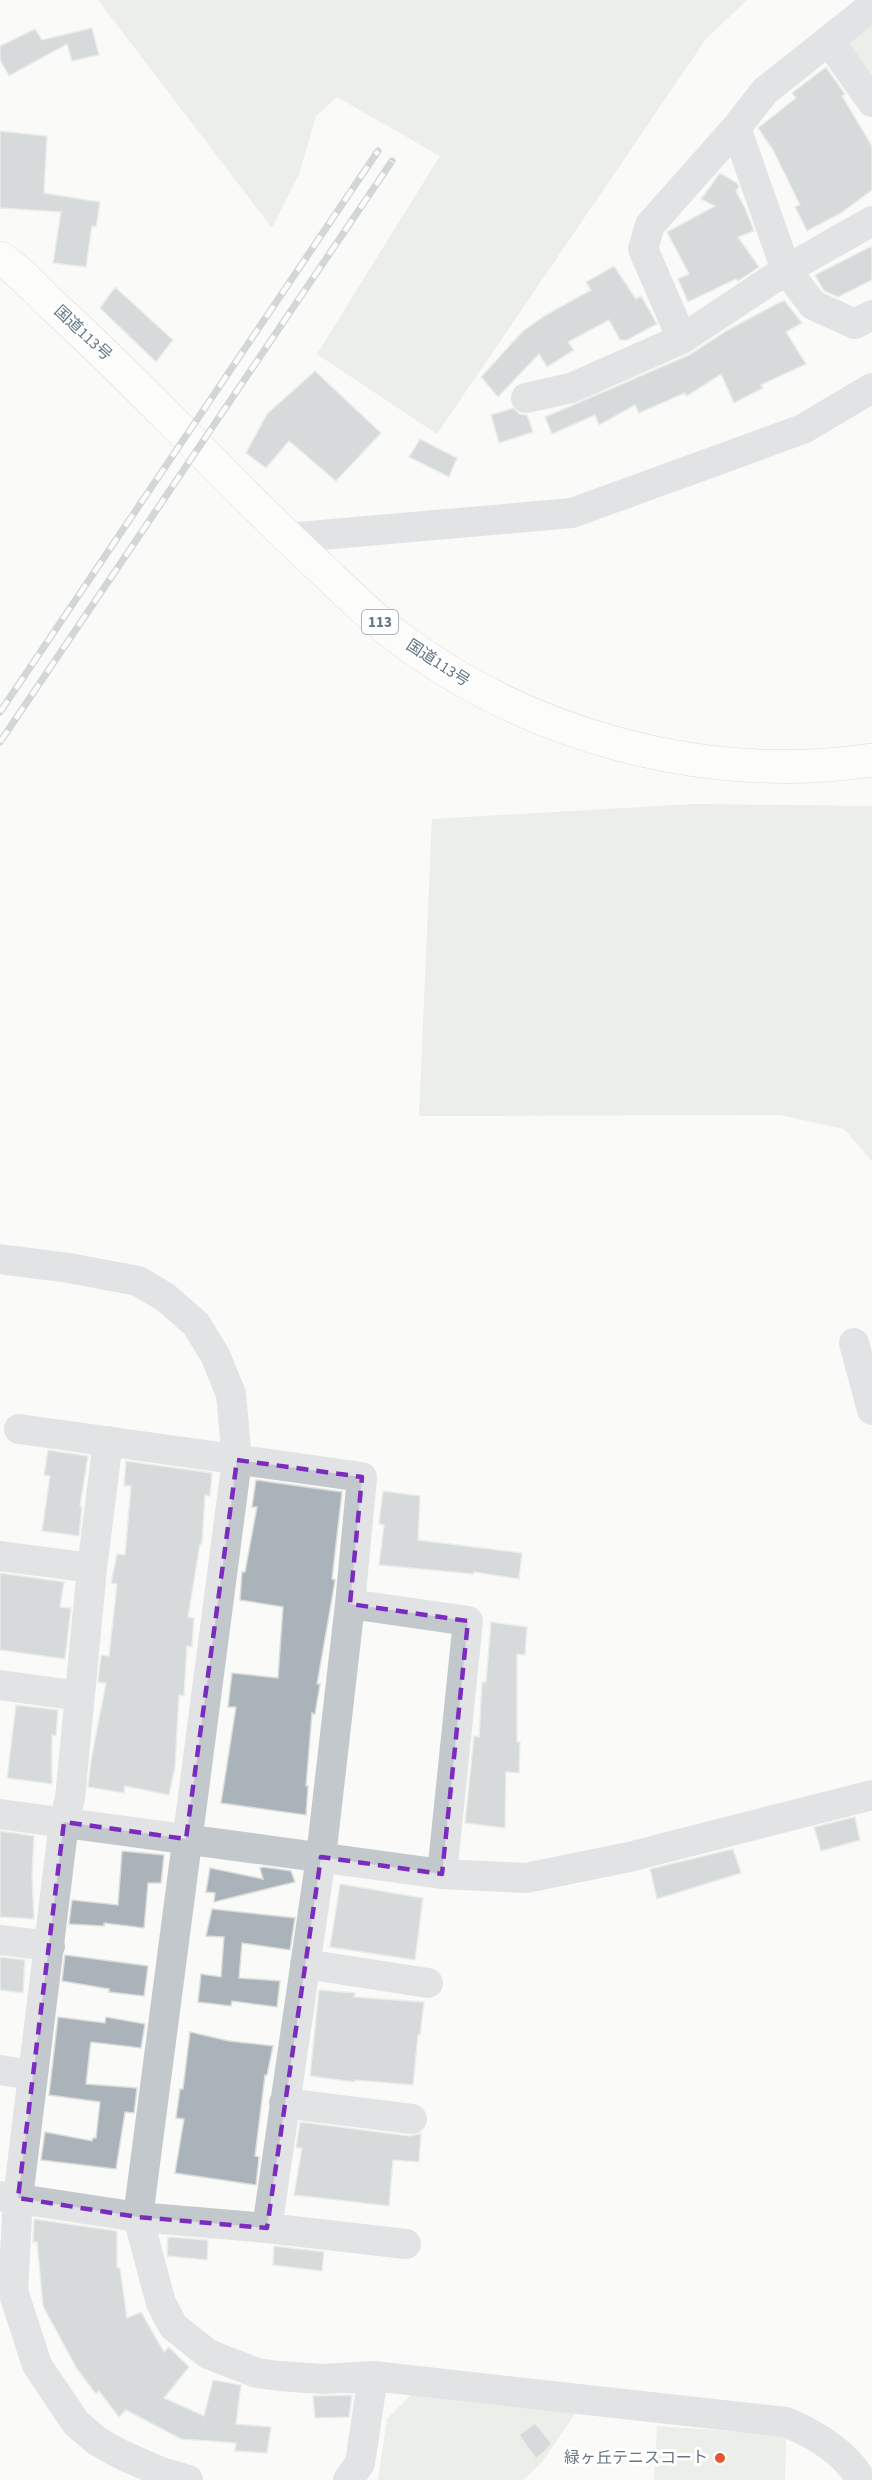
<svg xmlns="http://www.w3.org/2000/svg" width="872" height="2480" font-family="'Source Sans 3','Noto Sans JP',sans-serif">
<rect width="100%" height="100%" fill="#fafaf8"/>
<path fill="#dadfd7" d="M 98,0 L 747,0 L 706,39 L 437,434 L 317,354 L 440,156 L 337,97 L 316,116 L 299,174 L 272,228 Z
M 872,19 L 872,83 L 849,55 L 846,37 Z
M 694,804 L 872,806 L 872,1161 L 844,1129 L 780,1115 L 419,1116 L 432,819 Z
M 411,2395 L 579,2408 L 542,2462 L 523,2480 L 378,2480 L 387,2419 Z
M 657,2426 L 786,2435 L 785,2480 L 654,2480 Z"/>
<path fill="#aab3b9" stroke="#dcdcda" stroke-width="1.5" d="M 92,28 L 99,55 L 72,61 L 67,44 L 9,76 L 0,60 L 0,46 L 35,29 L 42,40 Z
M 826,67 L 845,94 L 842,96 L 872,146 L 872,190 L 841,213 L 807,231 L 795,207 L 800,205 L 773,150 L 758,128 L 796,98 L 792,93 Z
M 0,131 L 47,136 L 44,193 L 100,202 L 96,227 L 92,226 L 86,267 L 53,263 L 61,212 L 0,208 Z
M 720,173 L 737,183 L 739,187 L 736,191 L 746,210 L 754,231 L 738,237 L 759,267 L 738,281 L 736,279 L 688,302 L 678,279 L 689,274 L 667,232 L 715,206 L 701,199 Z
M 872,246 L 872,280 L 838,297 L 824,291 L 815,275 Z
M 614,266 L 636,299 L 641,296 L 657,324 L 627,340 L 620,340 L 609,320 L 568,342 L 574,350 L 547,367 L 539,354 L 498,397 L 481,377 L 523,331 L 546,315 L 591,290 L 586,282 Z
M 115,287 L 173,340 L 156,362 L 100,308 Z
M 784,300 L 802,323 L 786,332 L 806,364 L 761,385 L 763,388 L 734,403 L 721,374 L 687,396 L 685,393 L 639,413 L 635,405 L 599,425 L 595,415 L 552,434 L 545,417 L 689,355 L 726,331 Z
M 315,371 L 381,433 L 336,481 L 289,441 L 266,468 L 246,453 L 267,414 Z
M 513,408 L 520,414 L 527,415 L 533,432 L 499,443 L 491,415 Z
M 420,439 L 457,458 L 449,477 L 409,457 Z
M 48,1450 L 88,1456 L 80,1506 L 82,1507 L 79,1536 L 42,1531 L 50,1476 L 44,1475 Z
M 126,1461 L 212,1473 L 210,1496 L 205,1495 L 202,1544 L 200,1544 L 188,1617 L 194,1618 L 192,1647 L 187,1646 L 184,1696 L 179,1695 L 175,1767 L 169,1795 L 125,1786 L 124,1793 L 88,1787 L 91,1760 L 106,1683 L 98,1682 L 101,1655 L 109,1656 L 117,1584 L 111,1583 L 117,1554 L 125,1555 L 131,1486 L 124,1486 Z
M 256,1480 L 342,1492 L 332,1579 L 335,1580 L 334,1587 L 317,1684 L 320,1684 L 315,1714 L 312,1713 L 306,1786 L 308,1786 L 306,1815 L 221,1803 L 236,1707 L 228,1707 L 232,1673 L 278,1678 L 283,1607 L 240,1600 L 242,1572 L 245,1572 L 257,1507 L 252,1507 Z
M 383,1491 L 420,1496 L 418,1540 L 522,1553 L 519,1579 L 474,1572 L 473,1574 L 379,1565 L 384,1525 L 379,1524 Z
M 0,1573 L 64,1582 L 60,1607 L 71,1608 L 65,1659 L 0,1650 Z
M 491,1622 L 527,1627 L 525,1655 L 517,1654 L 517,1742 L 520,1742 L 519,1773 L 506,1772 L 505,1828 L 465,1823 L 474,1736 L 479,1737 L 482,1682 L 486,1682 Z
M 16,1705 L 58,1710 L 56,1736 L 52,1735 L 52,1784 L 7,1778 Z
M 855,1817 L 860,1840 L 821,1851 L 814,1827 Z
M 0,1831 L 34,1836 L 32,1876 L 34,1919 L 0,1917 Z
M 733,1849 L 741,1873 L 657,1899 L 650,1869 Z
M 122,1851 L 164,1855 L 161,1883 L 148,1883 L 144,1928 L 104,1923 L 104,1926 L 69,1924 L 72,1900 L 118,1905 Z
M 263,1867 L 291,1871 L 295,1882 L 214,1902 L 215,1893 L 206,1892 L 210,1868 L 263,1879 L 260,1868 Z
M 340,1884 L 423,1898 L 415,1960 L 330,1947 Z
M 212,1909 L 295,1918 L 290,1950 L 242,1943 L 239,1978 L 280,1981 L 277,2007 L 232,2001 L 231,2006 L 198,2002 L 201,1974 L 221,1977 L 224,1937 L 206,1936 Z
M 65,1955 L 148,1966 L 144,1996 L 109,1992 L 109,1989 L 62,1981 Z
M 0,1957 L 25,1960 L 23,1993 L 0,1990 Z
M 319,1990 L 355,1993 L 354,1997 L 424,2002 L 420,2035 L 418,2035 L 413,2085 L 355,2080 L 354,2082 L 310,2076 Z
M 58,2017 L 105,2023 L 106,2017 L 145,2024 L 141,2048 L 91,2042 L 90,2048 L 86,2084 L 137,2088 L 134,2113 L 125,2112 L 116,2169 L 41,2160 L 45,2132 L 92,2141 L 93,2138 L 96,2138 L 100,2102 L 49,2095 Z
M 190,2032 L 229,2041 L 273,2046 L 267,2075 L 265,2075 L 255,2156 L 259,2157 L 256,2185 L 175,2173 L 184,2119 L 176,2118 L 180,2089 L 183,2089 Z
M 300,2122 L 410,2136 L 421,2133 L 419,2162 L 393,2160 L 389,2206 L 294,2195 L 302,2148 L 296,2148 Z
M 34,2219 L 117,2231 L 117,2268 L 120,2268 L 127,2318 L 141,2312 L 164,2352 L 169,2347 L 189,2367 L 164,2398 L 204,2416 L 213,2380 L 241,2385 L 236,2424 L 271,2427 L 267,2453 L 235,2451 L 236,2443 L 181,2439 L 126,2410 L 119,2417 L 99,2391 L 96,2394 L 77,2369 L 43,2306 L 37,2242 L 33,2242 Z
M 168,2237 L 208,2240 L 207,2260 L 167,2256 Z
M 274,2246 L 324,2252 L 322,2271 L 273,2265 Z
M 352,2395 L 349,2417 L 315,2418 L 313,2396 Z
M 535,2423 L 552,2444 L 536,2459 L 519,2435 Z"/>
<g fill="none" stroke-linecap="round" stroke-linejoin="round">
<defs>
<path id="highway" d="M 0,258 C 19,270 35,288 51,304 C 89,338 125,374 161,410 C 215,464 267,519 323,570 C 345,591 366,612 390,631 C 523,735 704,785 872,760"/>
</defs>
<use href="#highway" stroke="#b4b9bd" stroke-width="34"/>
<path stroke="#c3c8cc" stroke-width="30" d="M 872,6 L 765,91 L 736,128 L 786,270 L 813,305 L 855,324 L 872,315
M 829,41 L 872,102
M 682,339 L 643,249 L 650,225 L 736,128
M 526,398 L 571,388 L 682,339 L 786,270 L 872,221
M 287,538 L 572,513 L 803,429 L 872,388
M 0,1259 L 69,1268 L 138,1281 L 165,1297 L 196,1324 L 215,1355 L 231,1394 L 237,1460 L 138,2217 L 161,2303 L 173,2326 L 208,2354 L 257,2373 L 279,2376 L 322,2379 L 373,2376 L 786,2422 C 814,2434 846,2452 861,2480
M 854,1343 L 872,1410
M 19,1429 L 362,1477 L 350,1604 L 468,1621 L 442,1874
M 0,1556 L 92,1568 L 70,1798 L 64,1822 L 18,2198 L 13,2291 L 37,2365 L 76,2423 L 97,2441 L 120,2454 L 161,2472 L 188,2480
M 92,1568 L 108,1441
M 0,1685 L 80,1696
M 0,1814 L 442,1874 L 526,1878 L 629,1857 L 872,1795
M 0,1940 L 50,1946
M 305,1964 L 428,1983
M 0,2070 L 32,2075
M 284,2103 L 412,2119
M 0,2196 L 138,2217 L 267,2228 L 321,1857 L 350,1604
M 267,2228 L 406,2244
M 348,2480 L 360,2463 L 373,2376"/>
<use href="#highway" stroke="#fff" stroke-width="33"/>
<defs>
<path id="rail" d="M 0,712 L 378,151
M 0,742 L 392,161"/>
</defs>
<use href="#rail" stroke="#a2aab0" stroke-width="7"/>
<use href="#rail" stroke="#fff" stroke-width="4.5" stroke-dasharray="14" stroke-linecap="butt"/>
</g>
<path d="M0 0H872V2480H0ZM 237,1460 L 362,1477 L 350,1604 L 468,1621 L 442,1874 L 321,1857 L 267,2228 L 138,2217 L 18,2198 L 64,1822 L 186,1839 Z" fill="#fafaf8" fill-opacity=".55" fill-rule="evenodd"/>
<path fill="none" stroke="#7b2cbf" stroke-width="4.5" stroke-dasharray="12 8" stroke-linejoin="round" d="M 237,1460 L 362,1477 L 350,1604 L 468,1621 L 442,1874 L 321,1857 L 267,2228 L 138,2217 L 18,2198 L 64,1822 L 186,1839 Z"/>
<circle fill="#e4572e" stroke="#fff" stroke-width="2" cx="720" cy="2458" r="6"/>
<g text-anchor="middle" dominant-baseline="central" stroke-width="6" stroke-linejoin="round" paint-order="stroke">
<rect fill="#fff" stroke="#939fa8" stroke-width="1.5" x="362" y="610" width="36" height="24" rx="4.5"/>
<g font-size="15" font-weight="bold" fill="#657683">
<text x="380" y="622">113</text>
</g>
<g font-size="16" fill="#657683" stroke="#fff">
<text transform="translate(83 333) rotate(43)">国道113号</text>
<text transform="translate(438 663) rotate(33)">国道113号</text>
</g>
<g font-size="16" fill="#657683" stroke="#fff" text-anchor="end">
<text x="708" y="2458">緑ヶ丘テニスコート</text>
</g>
</g>
</svg>
